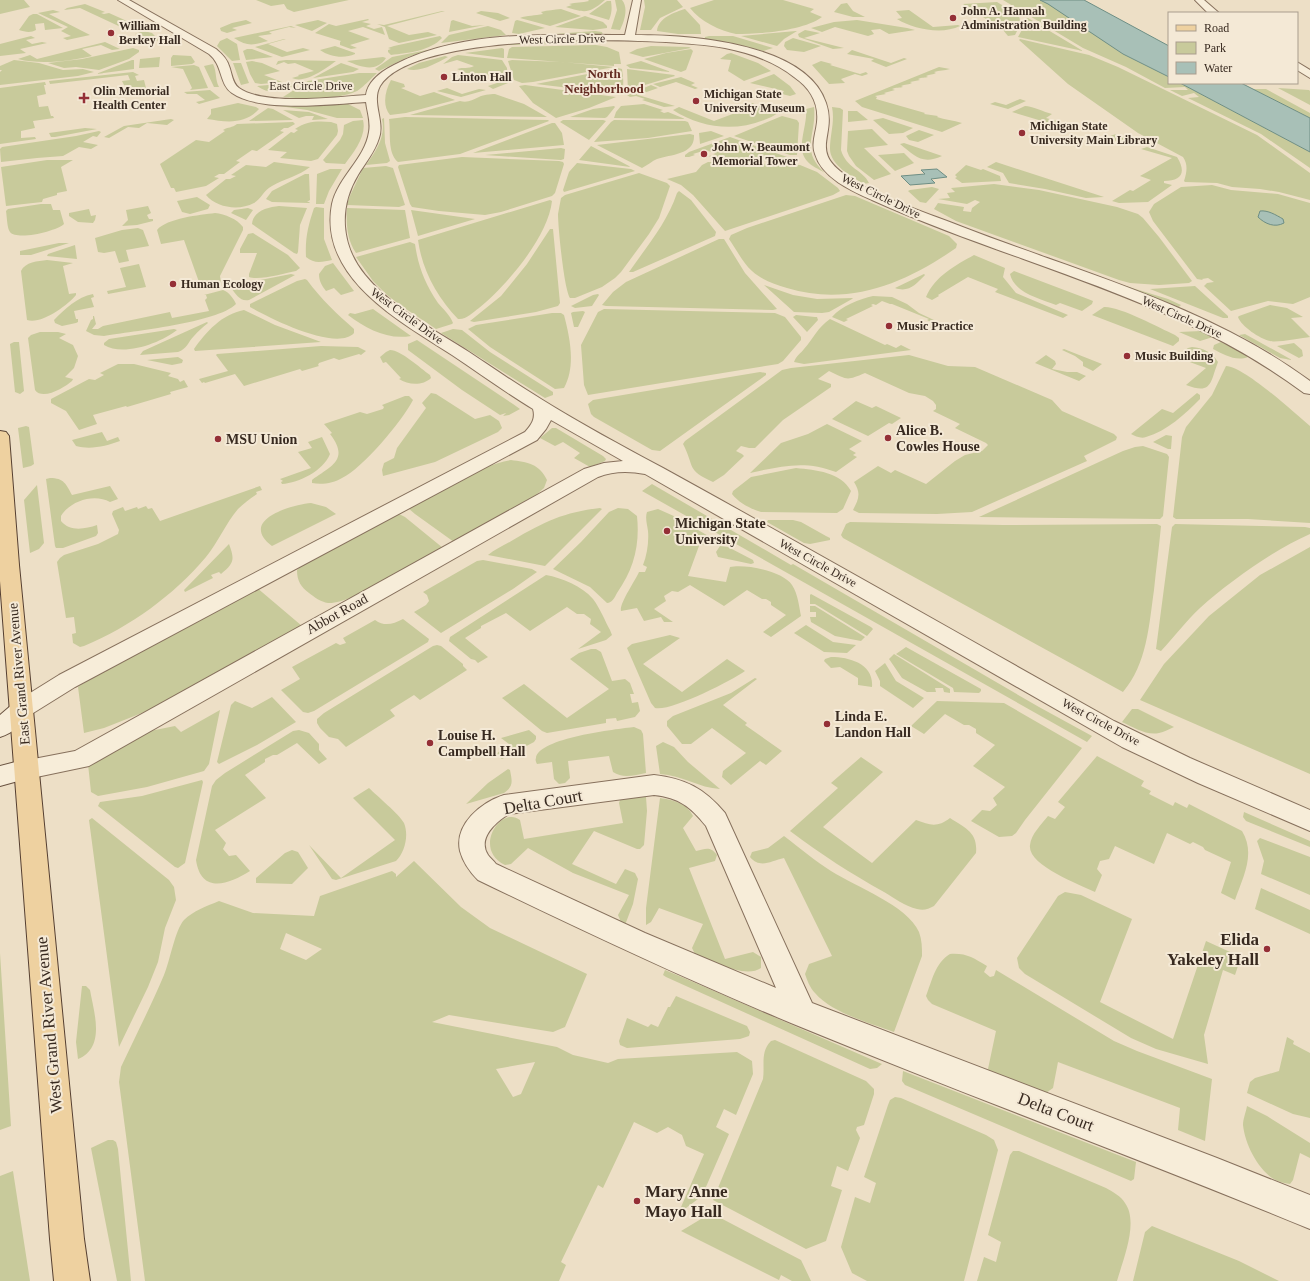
<svg xmlns="http://www.w3.org/2000/svg" width="1310" height="1281" font-family="'Times New Roman',serif">
<rect width="100%" height="100%" fill="#eddfc6"/>
<path fill="#c8ca9b" fill-rule="evenodd" d="M 0,0 L 24,0 L 30,7 L 0,14 Z
M 256,0 L 349,0 L 294,12 L 287,9 L 284,4 L 271,6 Z
M 588,0 L 605,0 C 589,14 585,13 566,7 L 572,5 L 569,4 C 576,2 582,3 589,1 Z
M 615,0 L 622,0 C 629,8 624,22 620,30 L 611,29 L 617,10 Z
M 644,0 L 677,0 L 683,7 L 660,18 L 651,30 L 640,30 L 645,7 Z
M 714,0 L 783,0 L 814,9 L 810,12 L 822,17 C 803,31 760,34 736,34 C 720,31 700,21 690,8 Z
M 1003,0 L 1040,0 L 1048,3 L 1123,54 L 1169,77 L 1169,83 L 1180,83 L 1310,152 L 1310,168 L 1261,134 L 1188,98 L 1199,97 L 1194,93 L 1182,96 L 1170,90 L 1188,90 L 1185,87 L 1165,88 L 1126,67 L 1083,48 Z
M 607,1 L 611,1 C 612,8 612,13 609,20 L 589,14 Z
M 997,2 C 1013,12 1028,12 1015,35 L 1008,36 L 1003,30 L 963,4 Z
M 847,3 L 853,11 L 865,17 L 853,17 L 834,12 L 841,4 Z
M 85,4 L 105,12 L 101,13 L 104,14 L 109,13 L 138,26 L 125,29 L 80,8 L 64,10 L 67,8 Z
M 561,9 L 581,16 L 550,26 L 520,18 C 527,15 535,16 543,14 L 541,12 C 548,10 554,10 561,9 Z
M 685,9 L 700,25 L 701,34 L 678,34 L 657,31 C 658,18 675,12 685,9 Z
M 53,10 L 60,12 L 49,14 L 90,35 L 67,40 L 63,38 L 71,36 L 61,31 L 68,27 L 38,13 Z
M 909,10 L 933,27 L 958,25 L 960,26 C 942,35 913,29 897,19 L 902,18 L 896,11 Z
M 442,11 L 445,11 L 387,26 L 409,35 L 428,32 L 437,35 L 399,43 L 389,39 L 385,27 L 377,24 L 384,25 Z
M 481,11 L 498,13 L 510,18 L 500,21 L 476,13 Z
M 33,14 L 37,14 L 63,28 L 45,30 L 44,23 L 35,24 L 36,30 C 31,33 25,32 19,30 L 29,16 Z
M 585,16 L 603,22 L 607,26 L 607,28 L 593,30 L 555,27 Z
M 1025,18 L 1028,18 L 1083,51 L 1018,37 L 1024,26 Z
M 368,19 L 369,20 L 362,22 L 371,24 L 366,26 L 374,29 L 382,27 L 385,35 L 363,27 L 348,31 L 370,39 L 350,45 L 357,48 L 351,49 L 340,45 L 340,42 L 341,41 L 315,33 L 329,24 L 336,26 Z
M 246,20 L 252,23 L 232,28 L 237,30 L 227,33 L 221,31 L 220,28 L 232,23 Z
M 318,20 L 327,23 L 312,31 L 295,25 Z
M 453,20 L 472,26 L 485,25 L 449,32 L 451,21 Z
M 517,20 L 521,21 L 545,28 L 519,34 L 512,33 L 515,21 Z
M 857,20 L 907,28 L 915,30 L 889,34 L 880,29 L 871,30 L 874,34 L 868,36 L 835,27 L 822,32 L 811,28 L 834,22 Z
M 291,26 L 296,28 L 289,27 L 269,32 L 272,34 L 258,36 L 268,41 C 253,45 248,47 234,38 Z
M 488,26 L 501,30 L 506,35 L 441,43 L 449,35 Z
M 805,30 L 820,33 L 804,38 L 844,48 L 833,49 L 799,37 L 798,34 Z
M 144,31 L 152,33 L 159,40 C 151,43 141,46 133,42 L 146,39 L 135,34 Z
M 595,31 L 602,32 L 603,35 L 512,37 Z
M 796,31 L 797,31 L 784,39 L 777,46 L 741,36 Z
M 31,36 L 35,38 L 26,40 L 32,44 L 42,42 L 47,43 L 20,49 L 26,53 L 0,56 L 0,44 Z
M 440,36 L 442,38 C 430,51 408,53 391,55 L 388,52 L 388,50 L 391,49 L 388,48 L 394,46 Z
M 709,36 L 733,36 L 773,48 L 763,51 L 740,45 L 705,39 L 705,37 Z
M 227,38 L 237,44 L 240,60 L 232,61 L 217,46 L 220,41 Z
M 793,38 L 821,46 L 804,52 L 787,50 L 784,46 L 785,42 Z
M 284,39 L 286,39 L 268,44 L 287,52 L 303,48 L 310,50 L 282,57 L 255,47 Z
M 1020,39 L 1089,55 L 1118,67 L 1257,135 L 1310,173 L 1310,200 L 1279,192 L 1260,189 L 1232,187 L 1217,183 L 1185,182 L 1184,181 C 1187,172 1188,164 1183,157 L 1138,133 L 1068,84 L 1019,40 Z
M 600,40 L 600,42 L 593,43 L 509,45 L 510,42 Z
M 105,42 L 120,49 L 112,50 L 101,45 L 82,49 L 92,56 C 71,61 40,65 18,59 L 30,55 L 37,59 Z
M 596,45 L 607,47 L 619,52 L 621,64 L 614,64 L 614,66 L 507,58 L 509,49 L 512,47 Z
M 335,46 L 355,53 L 355,54 C 344,59 330,57 320,50 Z
M 651,46 L 689,47 L 691,48 L 643,57 L 629,53 L 637,49 Z
M 133,48 L 139,50 L 139,52 L 129,59 L 99,70 L 76,67 L 64,68 L 48,63 L 82,59 Z
M 502,48 L 504,49 L 504,58 L 503,58 L 465,53 Z
M 247,49 L 252,49 L 273,57 L 246,60 L 243,51 Z
M 691,49 L 693,51 L 686,70 L 681,72 L 644,59 L 666,53 Z
M 427,50 L 430,50 L 408,57 L 379,71 L 375,69 L 392,57 Z
M 852,50 L 891,63 L 904,58 L 907,59 L 886,67 L 871,61 L 874,59 L 847,54 Z
M 731,53 L 758,63 L 771,71 L 744,81 L 728,71 L 731,60 L 720,59 L 727,54 Z
M 173,55 L 191,56 L 195,62 L 192,64 L 171,66 L 171,58 Z
M 458,55 L 502,60 L 507,68 L 508,83 L 493,89 L 488,86 L 503,81 L 488,75 L 478,78 L 457,69 C 463,67 468,69 474,66 L 457,60 L 443,64 L 452,57 Z
M 445,56 L 448,57 C 436,63 421,73 407,69 L 419,63 Z
M 160,57 L 159,67 L 139,68 L 140,59 Z
M 383,57 L 386,58 C 376,73 361,67 347,61 Z
M 14,60 L 39,63 L 63,70 L 83,69 L 94,72 L 78,76 L 0,85 L 0,72 L 2,70 L 0,70 L 0,66 Z
M 132,60 L 134,60 L 134,69 L 96,74 Z
M 286,60 L 336,61 C 325,69 305,84 292,78 L 299,76 L 298,75 L 314,71 L 295,63 L 288,64 L 284,62 L 276,65 L 278,61 Z
M 512,60 L 562,62 L 614,67 L 533,82 L 522,83 L 514,80 L 508,61 Z
M 252,61 L 262,63 L 280,71 L 264,75 L 282,82 L 261,84 L 255,83 L 250,74 L 246,62 Z
M 641,61 L 671,72 L 630,68 L 626,65 Z
M 821,61 L 832,64 L 830,65 L 860,74 L 866,72 L 868,74 L 862,76 L 855,74 L 841,79 L 845,83 L 829,84 L 812,65 Z
M 233,63 L 241,63 L 249,83 L 241,85 Z
M 341,63 L 359,69 L 353,72 L 313,78 Z
M 213,64 C 217,72 215,80 219,87 L 214,87 L 204,66 Z
M 194,65 L 199,67 L 208,88 L 190,90 L 192,88 L 183,69 L 171,67 Z
M 939,67 L 950,69 C 944,71 940,70 934,72 L 936,73 C 933,75 930,74 926,76 L 928,77 C 925,78 922,77 918,79 L 920,80 L 910,82 L 912,83 C 909,85 905,84 901,86 L 903,87 C 900,88 896,87 892,89 L 895,90 L 884,93 L 886,94 L 875,96 L 877,97 L 876,99 L 925,113 L 924,114 L 938,116 L 937,117 C 945,120 953,120 962,123 L 942,132 L 862,107 L 855,101 Z
M 618,68 L 622,69 C 623,78 625,87 620,94 L 536,84 Z
M 627,69 L 674,75 L 675,76 L 628,90 Z
M 133,72 L 139,75 L 135,76 L 137,81 L 144,80 L 147,92 L 143,93 L 141,90 L 126,92 L 126,90 L 128,88 L 127,86 L 124,85 L 122,81 L 130,80 L 128,75 L 50,84 L 49,81 Z
M 359,73 L 377,73 C 373,77 360,90 357,91 C 338,100 303,99 283,97 L 308,81 Z
M 774,74 L 790,86 L 796,94 L 790,96 L 782,94 L 784,91 L 750,83 Z
M 681,77 L 695,83 L 691,85 L 698,88 L 695,89 L 676,82 L 660,87 L 653,84 Z
M 391,80 L 404,84 L 405,87 L 401,88 L 420,96 L 434,92 L 455,100 L 406,113 L 390,115 C 382,105 385,91 391,80 Z
M 45,82 L 46,85 L 44,85 L 46,94 L 37,96 L 39,107 L 48,106 L 51,116 L 53,116 L 54,118 L 33,121 L 35,128 L 21,131 L 21,138 L 35,137 L 36,139 L 0,144 L 0,88 Z
M 291,83 L 296,84 C 285,93 269,95 257,86 Z
M 525,85 L 616,97 L 589,108 L 556,118 L 533,103 L 519,86 Z
M 651,85 L 658,88 L 638,95 L 675,106 L 664,107 L 642,100 L 645,99 L 636,96 L 630,97 L 627,95 Z
M 447,88 L 462,94 L 479,89 L 486,90 L 461,97 L 437,91 Z
M 1278,88 L 1309,90 L 1310,91 L 1310,105 Z
M 1253,89 L 1266,89 L 1310,113 L 1310,118 Z
M 210,90 L 220,98 L 199,104 L 196,102 L 205,100 L 197,94 L 187,94 L 184,92 Z
M 495,94 L 524,104 L 547,117 L 410,115 L 460,101 C 468,103 472,100 479,97 C 482,95 490,94 495,94 Z
M 1020,99 L 1026,101 L 1008,109 L 990,104 L 995,102 L 1006,105 Z
M 238,103 L 256,107 L 259,109 C 245,125 226,122 207,119 L 211,114 L 211,109 Z
M 346,103 L 360,110 L 363,118 L 337,118 L 307,110 L 272,105 Z
M 752,103 L 778,113 C 774,116 769,118 764,120 C 734,132 701,128 673,110 L 679,107 L 714,121 L 751,107 L 746,105 Z
M 644,104 L 663,110 L 660,111 L 664,113 L 668,112 L 685,119 L 614,118 L 616,112 L 621,106 Z
M 614,106 L 615,107 L 607,117 L 605,118 L 570,117 L 593,109 Z
M 1025,106 C 1032,106 1044,112 1052,114 L 1046,118 L 1069,124 L 1062,127 L 1012,112 Z
M 814,107 C 817,136 799,149 825,173 C 819,169 811,166 807,161 C 795,148 808,125 806,109 Z
M 832,107 L 840,108 L 843,110 L 841,150 C 846,168 863,170 869,183 L 864,184 C 852,177 830,165 830,149 C 830,134 835,122 832,107 Z
M 268,108 L 273,109 L 293,120 L 249,121 Z
M 283,110 L 309,112 L 328,119 L 312,120 L 314,116 L 306,116 L 299,118 Z
M 848,111 L 857,111 L 868,120 L 848,122 Z
M 782,116 L 797,120 L 799,123 L 797,155 L 790,155 L 734,136 Z
M 405,117 L 548,120 L 549,121 L 460,154 L 398,162 C 387,153 391,132 389,119 Z
M 384,118 L 385,143 L 390,161 L 387,163 L 366,165 C 376,151 386,137 382,119 Z
M 883,118 L 913,128 L 903,133 L 889,134 L 873,120 Z
M 171,119 L 174,120 L 167,125 L 147,123 L 139,128 L 128,127 L 109,138 L 104,137 L 124,126 Z
M 363,120 C 367,136 354,152 345,164 L 326,163 L 323,160 L 340,140 L 343,134 L 344,125 L 353,121 Z
M 563,120 L 603,120 L 606,121 L 589,140 L 560,122 Z
M 614,120 L 685,121 L 688,122 L 692,131 L 648,138 L 594,142 L 611,122 Z
M 293,122 L 295,124 L 288,128 L 284,128 L 280,131 L 284,132 L 257,151 L 252,150 L 236,161 L 240,162 L 224,174 L 219,174 L 214,177 L 219,178 L 206,186 L 176,192 L 174,188 L 171,188 L 160,164 L 196,140 L 209,142 L 225,131 L 223,130 C 228,127 232,128 237,124 Z
M 331,122 L 337,124 L 338,131 L 337,135 L 318,159 L 311,161 L 280,158 L 287,152 L 268,150 L 291,132 L 294,133 L 298,130 L 295,129 C 307,121 317,121 331,122 Z
M 552,123 L 555,123 L 562,133 L 564,145 L 473,153 Z
M 85,128 L 97,129 L 55,137 L 51,137 L 49,133 Z
M 872,129 L 888,145 L 864,148 L 891,174 L 874,180 L 856,166 L 849,156 L 847,151 L 848,131 Z
M 919,130 L 934,135 L 918,142 L 909,140 L 906,136 Z
M 99,131 L 101,132 L 97,137 L 93,136 L 83,142 L 98,145 L 91,149 L 79,147 L 63,156 L 37,158 L 1,162 L 0,149 L 2,147 L 76,136 Z
M 711,131 L 724,136 L 700,144 L 699,133 Z
M 690,134 L 694,135 C 695,155 671,154 657,159 C 652,161 648,165 642,168 L 597,145 Z
M 1116,134 L 1139,143 L 1140,145 L 1133,144 L 1130,145 L 1110,139 L 1113,137 L 1110,136 Z
M 730,137 L 790,158 L 793,161 L 790,162 L 710,159 L 712,158 L 709,156 L 716,154 L 706,150 L 693,154 L 695,155 L 689,157 L 685,157 L 685,155 L 689,152 Z
M 904,143 L 942,156 C 922,165 915,156 900,144 Z
M 591,146 L 629,166 L 630,167 L 579,160 Z
M 1147,147 L 1177,157 C 1187,173 1181,181 1164,181 L 1164,183 L 1172,185 L 1148,202 L 1119,203 L 1112,201 L 1130,190 L 1133,191 L 1151,180 L 1140,176 L 1172,158 L 1141,149 Z
M 561,148 L 565,149 L 564,159 L 561,160 L 485,155 Z
M 904,153 L 914,163 L 895,171 L 878,155 Z
M 462,157 L 559,161 L 563,162 L 564,164 L 555,193 L 552,196 L 501,212 L 485,215 L 439,211 L 412,207 L 410,204 L 398,167 L 399,165 Z
M 47,160 L 73,160 L 61,167 L 67,191 L 57,193 L 57,195 L 43,199 L 42,202 L 6,206 L 1,167 Z
M 274,162 L 310,167 C 299,176 284,179 272,186 C 264,190 261,199 254,203 C 239,211 217,208 206,195 L 226,179 L 230,179 L 236,176 L 231,175 L 246,165 L 266,167 Z
M 708,162 L 800,165 L 817,172 L 838,188 L 840,191 L 833,195 L 725,231 L 693,195 L 681,185 L 667,179 L 696,172 L 702,165 Z
M 996,162 L 1104,197 L 1086,198 L 1045,189 L 1009,183 L 1003,173 L 987,167 Z
M 577,163 L 631,169 L 635,171 L 564,192 L 563,190 L 569,172 Z
M 966,165 L 981,170 L 983,169 L 1000,176 L 1001,181 L 962,183 L 955,178 L 957,177 L 955,175 Z
M 386,166 L 393,168 L 405,205 L 399,207 L 347,205 L 349,198 L 363,168 Z
M 330,169 L 342,169 L 329,191 L 324,204 L 316,204 L 317,174 Z
M 639,173 L 667,183 L 670,186 L 659,218 L 649,234 L 621,272 L 615,278 L 602,287 L 575,298 L 570,298 C 564,289 558,227 558,214 C 559,209 560,203 561,198 L 565,195 Z
M 305,174 L 309,174 L 310,200 L 307,202 L 310,202 L 309,203 L 272,202 L 266,199 L 272,191 Z
M 994,184 L 1039,190 L 1117,207 L 1138,214 L 1143,218 L 1159,237 L 1192,281 L 1189,283 L 1159,285 L 1130,283 L 1119,280 L 956,221 L 934,209 L 938,203 L 964,207 L 963,211 L 971,212 L 972,208 L 980,202 L 975,200 L 967,204 L 938,199 L 950,198 L 947,193 L 955,192 L 951,188 Z
M 1212,185 L 1231,190 L 1278,194 L 1310,203 L 1310,297 L 1293,304 L 1268,301 L 1231,311 L 1204,286 L 1207,283 L 1214,282 L 1208,278 L 1202,279 L 1203,280 L 1197,279 L 1153,221 L 1149,212 L 1154,204 L 1181,187 Z
M 932,187 L 939,189 L 926,203 L 920,202 L 908,191 L 910,190 Z
M 679,191 L 691,200 L 716,232 L 715,236 L 633,272 L 629,272 C 647,246 667,223 677,193 Z
M 846,195 L 855,196 L 949,236 L 957,244 L 956,248 C 906,283 849,307 787,288 C 774,284 762,280 752,271 C 743,263 736,249 729,239 L 731,235 L 747,228 Z
M 197,197 L 210,205 L 208,209 L 190,214 L 182,212 L 177,201 Z
M 550,200 L 552,201 C 548,237 507,285 479,308 C 472,313 466,320 458,319 C 437,297 422,270 418,240 Z
M 41,204 L 51,204 L 53,210 L 60,210 L 64,224 C 57,231 17,241 10,232 C 7,228 7,217 6,211 L 8,209 Z
M 148,206 L 151,213 L 147,215 L 149,219 L 153,219 L 153,221 L 137,225 L 122,226 L 128,220 L 126,210 Z
M 279,206 L 307,208 L 300,225 L 298,252 L 297,254 L 294,253 L 252,224 C 253,211 268,207 279,206 Z
M 316,207 L 324,208 L 324,239 L 332,260 C 322,262 314,264 306,257 C 305,238 308,226 314,208 Z
M 248,208 L 253,210 L 246,220 L 231,213 L 234,210 Z
M 347,208 L 405,210 L 410,238 L 356,253 C 347,240 346,224 347,208 Z
M 89,209 L 91,216 L 96,215 L 95,220 L 93,223 L 78,222 L 69,216 L 69,213 Z
M 411,210 L 475,219 L 418,236 Z
M 215,213 C 225,214 237,219 243,227 L 243,230 L 220,276 L 221,283 L 201,286 L 202,285 L 201,282 L 199,282 L 184,240 L 161,244 L 157,230 C 167,218 200,215 215,213 Z
M 138,228 L 143,230 L 149,246 L 126,250 L 129,261 L 119,263 L 115,251 L 104,253 L 98,252 L 95,238 L 122,230 Z
M 550,229 L 553,229 L 560,303 L 558,306 L 536,312 L 474,322 L 470,321 L 501,296 L 527,264 Z
M 253,233 L 288,255 L 300,268 L 296,271 C 285,273 259,281 249,277 L 249,274 L 257,253 L 240,253 L 240,249 L 248,234 Z
M 719,239 L 724,239 L 745,273 L 777,309 L 773,310 L 606,306 L 602,305 L 613,292 L 626,282 Z
M 410,242 L 415,244 C 418,266 425,284 438,303 C 443,309 450,315 453,323 L 452,324 L 436,329 L 400,305 L 387,295 L 373,281 L 356,257 Z
M 59,243 L 69,243 L 31,255 L 20,255 L 20,251 Z
M 75,245 L 77,259 L 47,256 L 48,254 Z
M 974,255 L 1005,268 L 1003,277 L 1016,293 L 1068,315 L 1063,318 L 995,292 L 998,289 L 968,277 L 938,295 L 939,296 L 932,300 L 926,297 C 935,276 956,265 974,255 Z
M 47,260 L 73,263 L 63,266 L 69,294 L 76,293 L 76,295 C 68,305 41,325 27,320 L 21,271 C 25,262 38,261 47,260 Z
M 333,263 L 354,291 L 341,295 L 334,288 L 326,291 C 322,286 319,281 319,274 L 325,266 Z
M 139,264 L 146,287 L 108,294 L 107,291 L 126,287 L 120,268 Z
M 1014,271 L 1088,299 L 1093,301 L 1092,304 L 1082,311 L 1060,303 L 1056,305 C 1041,299 1014,293 1010,274 Z
M 291,274 L 295,275 L 249,300 C 240,302 236,294 231,288 L 234,285 Z
M 924,274 L 925,275 C 916,284 909,293 895,288 Z
M 305,279 L 307,280 C 321,299 337,314 354,329 L 354,333 C 337,352 269,318 250,307 L 250,304 L 297,281 Z
M 1116,283 L 1168,299 L 1181,305 L 1179,307 Z
M 764,285 L 793,295 L 817,299 L 853,298 L 852,299 L 829,312 L 822,313 L 794,312 Z
M 1195,286 L 1228,316 L 1228,318 L 1223,318 L 1150,289 Z
M 223,290 C 229,292 234,299 236,304 C 217,323 132,331 104,336 L 94,335 L 86,331 L 91,320 L 93,319 L 93,316 L 94,316 L 96,324 L 92,329 L 98,329 L 103,326 L 170,312 L 172,318 L 209,311 L 205,300 L 207,298 L 206,295 L 204,295 Z
M 93,294 L 94,297 L 91,298 L 94,307 L 74,311 L 76,319 L 78,319 L 78,322 L 76,323 L 62,326 L 55,323 L 54,320 C 65,309 77,297 93,294 Z
M 598,294 L 599,295 L 592,306 L 575,308 L 571,306 L 593,295 Z
M 873,296 L 892,297 L 907,304 L 919,313 L 936,321 L 938,324 L 931,328 L 930,327 L 935,324 L 927,320 L 929,319 L 892,304 L 890,304 L 882,301 L 876,305 L 873,304 L 871,305 L 873,306 L 846,319 L 848,320 L 844,322 L 832,317 C 841,306 860,299 873,296 Z
M 1270,305 L 1287,308 L 1303,317 L 1291,318 L 1310,337 C 1302,338 1276,343 1270,341 C 1260,339 1241,326 1238,317 L 1239,316 Z
M 1104,307 C 1119,306 1160,328 1175,335 L 1179,338 L 1179,341 L 1173,346 L 1092,315 Z
M 373,309 L 411,336 C 387,340 367,329 348,315 L 350,313 L 355,314 Z
M 604,309 L 775,313 L 785,317 L 801,337 L 801,340 L 783,361 L 778,364 L 588,395 L 584,385 L 581,345 L 598,312 Z
M 244,310 L 275,325 L 321,342 L 195,351 L 194,349 C 206,332 222,314 244,310 Z
M 583,311 L 585,312 L 578,327 L 574,327 L 571,313 L 573,312 Z
M 552,313 L 561,313 L 564,315 C 570,338 576,366 564,388 L 555,389 L 490,347 L 468,329 L 476,325 Z
M 796,315 L 815,317 L 817,317 L 818,320 L 807,332 L 793,317 Z
M 830,319 L 885,345 L 887,344 L 896,348 L 901,345 L 911,350 L 804,364 L 794,362 C 796,356 801,353 804,349 C 813,339 818,327 830,319 Z
M 207,322 L 208,323 C 203,327 198,331 194,336 C 188,342 187,349 178,352 L 140,355 L 143,351 Z
M 174,329 L 177,330 C 161,343 123,357 104,345 L 104,343 L 109,339 Z
M 453,329 L 462,330 L 490,352 L 553,392 L 553,395 L 545,398 L 441,333 Z
M 1201,331 L 1213,337 L 1200,341 L 1179,332 Z
M 40,332 L 58,332 L 66,334 L 59,338 L 73,345 L 78,356 L 74,368 L 65,377 L 73,379 L 72,381 C 65,387 43,401 35,390 L 28,338 L 31,335 Z
M 1245,334 L 1292,360 L 1280,358 L 1239,335 Z
M 417,340 L 513,404 L 520,409 L 509,415 L 503,416 L 506,413 L 500,415 L 462,390 L 408,350 L 408,344 Z
M 14,342 L 19,342 L 24,391 L 20,394 L 15,392 L 10,344 Z
M 1221,342 L 1247,355 L 1248,357 C 1236,362 1223,354 1213,349 L 1214,345 Z
M 1294,343 L 1302,350 L 1303,356 L 1299,358 L 1277,346 Z
M 321,346 L 358,347 L 366,351 L 361,355 L 359,354 L 339,360 L 334,358 L 319,363 L 318,365 L 319,366 L 302,371 L 300,369 L 244,386 L 235,374 L 205,383 L 204,382 L 202,383 L 199,379 L 228,371 L 216,355 L 217,354 Z
M 1192,347 C 1203,348 1212,352 1218,362 C 1210,383 1212,395 1186,385 L 1206,368 L 1176,357 L 1188,348 Z
M 1064,349 L 1102,364 L 1093,371 L 1083,366 L 1083,362 L 1075,356 L 1062,350 Z
M 390,350 C 401,350 420,368 430,375 L 431,378 C 423,386 408,385 399,379 L 401,378 L 386,362 L 383,363 L 380,357 L 386,352 Z
M 909,355 L 948,366 L 975,367 L 1052,400 L 1062,411 L 1114,434 L 1117,437 L 1116,440 L 1084,456 L 1087,461 L 972,512 L 937,514 L 859,513 L 853,510 C 859,499 861,493 854,482 L 878,466 L 891,473 L 895,470 L 926,484 L 955,461 L 965,455 L 982,451 L 988,445 L 986,443 L 955,428 L 960,424 L 933,411 L 936,409 L 936,405 L 933,401 L 925,396 L 909,393 L 865,373 C 846,381 848,380 829,371 L 818,379 L 831,384 L 831,387 L 783,420 L 755,448 L 749,448 L 741,446 L 736,451 L 742,454 L 744,456 L 724,475 L 713,482 C 686,470 695,467 683,444 L 685,441 L 782,370 L 791,368 Z
M 1046,355 L 1055,361 L 1056,364 L 1052,369 L 1067,372 L 1077,372 L 1086,376 L 1079,381 L 1035,363 Z
M 178,357 L 183,360 L 182,363 L 172,365 L 147,360 Z
M 118,364 L 134,364 L 171,373 L 168,376 L 178,379 L 180,382 L 184,380 L 188,387 L 170,392 L 171,394 L 127,407 L 126,406 L 93,415 L 97,424 L 79,430 L 66,411 L 51,403 L 51,399 L 89,379 L 95,380 L 104,375 L 100,373 Z
M 1226,366 C 1245,367 1293,412 1310,426 L 1310,523 L 1248,519 L 1176,519 L 1173,517 L 1182,437 L 1186,427 L 1212,395 Z
M 760,372 L 766,373 L 766,375 L 660,451 L 652,450 L 594,417 L 591,414 L 588,404 L 593,400 Z
M 431,393 L 436,394 L 475,419 L 490,415 L 499,421 L 502,428 L 498,432 L 435,462 L 383,476 L 382,470 L 384,463 L 394,458 L 397,448 L 426,408 L 422,403 Z
M 1197,393 L 1200,395 L 1200,399 C 1185,414 1167,431 1146,437 C 1141,439 1135,436 1131,434 L 1162,409 L 1173,413 Z
M 405,396 L 409,396 L 413,400 C 402,421 363,468 342,478 C 334,483 322,485 312,483 L 312,480 C 331,466 350,460 330,434 L 332,433 L 324,424 L 360,412 L 367,414 L 383,409 L 384,407 L 382,405 Z
M 856,401 L 872,408 L 876,406 L 901,418 L 892,424 L 889,423 L 868,436 L 832,419 Z
M 827,424 L 862,441 L 849,449 L 856,453 L 853,455 L 857,457 L 836,472 C 805,460 782,466 750,473 L 781,443 L 808,434 Z
M 26,426 L 29,427 L 34,464 L 31,466 L 23,468 L 18,428 Z
M 552,428 L 556,428 L 603,456 L 606,459 L 605,461 L 590,467 L 574,458 L 580,453 L 563,442 L 555,446 L 540,438 Z
M 102,432 L 107,441 L 118,437 L 120,441 C 106,446 91,450 76,446 L 72,440 Z
M 1166,435 L 1172,436 L 1171,449 L 1168,449 L 1153,442 Z
M 322,437 L 330,454 C 323,471 299,483 282,484 L 281,482 L 283,481 L 280,479 L 311,468 L 298,452 L 312,448 L 308,442 Z
M 1143,446 L 1167,454 L 1169,457 L 1163,516 L 1160,519 L 979,517 L 1123,451 L 1135,447 Z
M 511,460 C 527,462 540,464 547,480 L 544,488 L 536,495 L 454,542 L 415,514 L 408,508 C 438,492 479,465 511,460 Z
M 796,468 C 816,470 841,472 851,491 L 843,509 L 837,513 L 761,512 C 751,509 739,503 732,494 L 733,491 L 751,477 Z
M 50,478 C 64,478 66,484 72,495 L 110,486 L 118,499 L 110,502 C 94,493 70,501 61,516 L 61,521 C 70,532 85,529 97,525 L 98,533 L 96,536 L 63,548 L 56,548 L 55,546 L 46,479 Z
M 652,484 L 791,565 L 793,564 L 1039,707 L 1092,736 L 1087,742 L 642,491 Z
M 37,485 L 44,543 L 39,549 L 30,553 L 24,500 Z
M 260,486 L 262,490 L 256,492 L 257,494 C 251,498 244,503 238,509 C 226,523 218,542 206,557 C 174,595 130,627 84,646 L 80,647 L 73,643 L 72,634 L 76,633 L 74,617 L 66,618 L 57,562 L 60,558 L 64,555 L 98,544 L 118,534 L 119,530 L 112,514 L 113,511 L 123,507 L 125,511 L 137,507 L 138,509 L 146,506 L 148,509 L 152,508 L 160,521 Z
M 311,503 L 326,507 L 336,514 L 272,546 C 238,520 291,505 311,503 Z
M 600,508 L 602,509 L 545,566 L 488,555 C 495,549 505,545 513,540 C 544,522 564,512 600,508 Z
M 618,508 L 628,509 L 637,516 C 640,545 634,569 617,593 C 615,597 612,603 607,603 L 590,587 L 553,569 L 581,542 L 609,512 Z
M 658,509 L 676,517 L 710,537 L 706,544 L 699,546 L 688,576 L 726,582 L 730,567 C 746,564 783,571 792,585 C 798,594 799,606 801,616 L 771,637 L 763,632 L 786,615 L 771,605 L 771,602 L 766,599 L 762,599 L 747,590 L 724,606 L 690,585 L 678,592 L 672,591 L 664,596 L 666,601 L 654,609 L 673,622 L 664,622 L 661,617 L 644,621 L 637,608 L 621,611 C 619,604 635,581 639,572 L 645,572 L 647,567 L 643,565 C 647,555 649,542 648,531 C 647,524 645,518 647,512 Z
M 397,513 L 405,517 L 443,548 C 420,561 351,605 328,603 C 321,602 314,597 309,593 C 301,587 297,581 297,570 L 305,562 Z
M 768,520 L 793,520 L 801,522 L 826,536 L 830,538 L 830,540 L 810,544 L 804,543 L 767,522 Z
M 850,522 L 1003,525 L 1157,524 L 1161,526 C 1159,548 1156,569 1154,590 C 1149,625 1147,664 1123,692 L 843,538 L 841,535 L 846,524 Z
M 1175,524 L 1305,527 L 1310,528 L 1310,534 C 1275,549 1229,582 1200,608 C 1186,621 1174,637 1161,651 L 1156,649 L 1172,527 Z
M 229,544 C 235,560 234,563 221,574 L 219,572 L 211,575 L 213,578 L 185,592 L 184,590 Z
M 720,546 L 728,547 L 753,560 L 754,563 L 751,564 L 718,557 L 716,552 Z
M 1310,547 L 1310,774 L 1140,700 L 1164,664 L 1209,616 L 1260,575 Z
M 483,560 L 532,569 L 537,572 L 513,589 L 441,633 L 414,612 L 426,605 L 429,601 L 427,595 L 423,592 L 477,561 Z
M 546,575 C 562,578 582,586 593,599 C 600,608 605,621 610,630 L 612,635 L 606,640 L 578,649 L 601,632 L 590,624 L 591,619 L 584,614 L 577,614 L 567,607 L 530,631 L 506,613 L 481,626 L 481,628 L 465,638 L 488,657 L 478,663 L 475,660 L 471,659 L 449,641 L 450,637 Z
M 256,587 L 302,626 L 152,709 L 104,728 L 84,733 L 78,687 L 100,672 Z
M 811,594 L 871,627 L 873,629 L 867,636 L 815,604 L 810,604 L 810,595 Z
M 810,606 L 815,606 L 865,637 L 861,641 L 835,636 L 811,622 L 810,617 L 816,617 L 816,612 L 810,612 Z
M 403,619 L 429,639 L 428,642 L 314,711 L 308,713 L 303,712 L 281,690 L 300,679 L 292,667 L 336,643 L 340,645 L 346,643 L 343,638 L 375,620 C 385,627 393,624 403,619 Z
M 806,625 L 833,642 L 856,645 L 847,653 L 824,652 L 794,633 Z
M 670,635 L 680,638 L 643,664 L 682,692 L 727,659 L 745,671 C 731,681 670,712 655,708 L 651,703 L 627,648 L 632,644 Z
M 437,645 L 441,646 L 463,664 L 463,666 L 467,670 L 420,700 L 414,695 L 390,710 L 395,716 L 346,747 L 338,739 L 329,737 L 320,728 L 317,723 L 317,719 L 324,713 L 433,646 Z
M 906,647 L 981,689 L 981,691 L 979,693 L 954,692 L 953,688 L 896,654 Z
M 591,649 L 596,649 L 601,652 L 612,681 L 625,679 L 630,683 L 634,694 L 630,694 L 632,703 L 638,702 L 640,711 L 635,717 L 617,721 L 616,718 L 606,719 L 606,723 L 547,733 L 542,731 L 502,698 L 524,684 L 567,718 L 609,689 L 570,659 L 579,653 Z
M 894,654 L 950,689 L 950,693 L 944,692 L 943,688 L 935,688 L 936,692 L 927,692 L 902,678 L 889,659 Z
M 831,657 C 850,657 874,664 872,687 L 858,685 L 858,678 L 840,667 L 831,668 L 824,661 L 825,659 Z
M 885,663 L 896,681 L 924,698 L 913,708 L 880,686 L 880,681 L 875,671 Z
M 755,678 L 757,679 L 723,705 L 747,723 L 745,725 L 782,751 L 766,765 L 760,761 L 731,785 L 722,777 L 723,771 L 746,753 L 712,728 L 691,744 L 682,744 L 667,726 L 667,721 L 673,716 L 731,693 Z
M 272,697 L 296,722 L 257,745 L 219,764 L 217,762 L 231,705 L 235,701 L 252,708 Z
M 937,701 L 1004,703 L 1082,748 L 1025,820 L 1016,833 L 1012,836 L 999,837 L 971,821 L 982,810 L 990,811 L 997,805 L 993,798 L 1005,787 L 973,766 L 995,745 L 976,733 L 976,729 L 969,725 L 964,725 L 945,714 L 924,734 L 911,726 Z
M 1132,709 L 1138,709 L 1174,727 C 1169,729 1164,732 1159,733 C 1147,736 1133,727 1122,722 Z
M 220,710 L 209,764 L 204,771 L 147,787 L 98,796 L 91,792 L 88,764 L 150,731 L 175,726 L 181,732 Z
M 634,727 L 641,730 L 643,734 L 646,773 C 635,775 623,779 613,772 L 609,756 L 568,761 L 570,778 L 565,783 L 559,784 L 554,779 L 552,762 L 537,764 C 536,762 535,760 536,758 C 538,738 617,729 634,727 Z
M 299,730 L 309,733 L 319,744 L 319,750 L 327,759 L 319,764 L 297,743 L 277,755 L 273,755 L 265,759 L 265,762 L 245,775 L 266,798 L 215,830 L 226,843 L 223,849 L 229,856 L 236,855 L 250,871 C 228,885 201,894 196,860 L 212,786 L 216,780 L 225,773 L 293,731 Z
M 529,730 L 536,736 L 536,739 L 534,742 L 502,759 L 496,754 L 509,744 L 501,738 Z
M 663,742 L 674,747 L 688,762 L 720,789 C 699,788 682,775 660,774 L 656,746 Z
M 1097,756 L 1144,781 L 1141,786 L 1151,791 L 1149,794 L 1173,806 L 1175,802 L 1187,808 L 1189,804 L 1242,831 C 1256,854 1243,877 1235,900 L 1221,893 L 1231,862 L 1205,850 L 1203,847 L 1193,842 L 1190,844 L 1167,833 L 1154,864 L 1115,846 L 1109,859 L 1100,861 L 1097,869 L 1102,875 L 1095,892 C 1079,884 1027,865 1030,845 C 1031,834 1042,824 1048,816 L 1055,819 L 1065,807 L 1058,802 Z
M 861,757 L 883,772 L 823,827 L 872,863 L 916,820 C 930,825 937,828 950,818 C 965,828 978,832 976,853 L 934,906 C 928,909 924,911 917,909 C 905,906 894,898 884,892 C 850,873 822,855 790,831 L 838,788 L 831,783 Z
M 508,769 L 510,770 C 512,781 514,786 504,793 L 466,804 L 488,783 Z
M 202,780 L 203,782 L 185,863 L 178,868 L 175,867 L 98,806 L 100,802 L 142,796 Z
M 369,788 C 377,796 399,814 404,823 C 409,835 405,852 396,861 L 336,880 L 332,879 L 309,845 L 341,878 L 395,840 L 353,798 Z
M 646,797 L 647,811 L 644,845 L 640,849 L 637,849 L 594,831 L 572,864 L 616,884 L 625,869 L 635,873 L 638,879 L 633,904 L 625,925 L 621,922 L 618,915 L 629,895 L 573,873 L 528,848 L 511,864 L 505,865 C 472,849 501,805 520,820 L 524,839 L 623,823 L 619,803 L 620,800 L 624,798 Z
M 660,798 C 673,800 687,803 693,816 L 683,828 L 696,851 C 706,849 710,846 717,855 L 715,861 L 689,868 L 725,959 L 753,952 L 761,957 L 761,968 C 745,979 713,961 695,954 L 692,948 L 703,924 L 659,908 L 651,922 L 646,925 L 646,908 Z
M 1244,812 L 1310,841 L 1310,847 L 1246,821 L 1243,817 Z
M 92,818 L 169,880 L 174,887 L 176,900 L 165,928 L 158,962 L 148,987 L 119,1047 L 89,820 Z
M 784,836 C 800,848 815,861 831,871 C 856,887 907,905 919,932 C 922,940 922,948 922,956 L 894,1032 C 870,1023 832,1013 815,993 C 810,988 807,980 805,974 L 809,964 L 832,956 L 784,858 C 771,861 760,869 750,857 L 752,852 L 768,848 Z
M 1260,838 L 1310,857 L 1310,895 L 1261,874 L 1264,861 L 1257,841 Z
M 292,850 L 298,852 L 308,868 L 292,884 L 256,883 L 256,878 L 285,853 Z
M 414,861 L 461,907 L 490,928 L 587,974 L 565,1027 L 553,1032 L 449,1015 L 432,1022 L 557,1047 L 573,1055 L 608,1063 L 618,1059 L 737,1052 L 752,1061 L 753,1074 L 736,1115 L 724,1109 L 716,1127 L 729,1134 L 702,1196 L 678,1214 L 704,1154 L 686,1146 L 682,1135 L 668,1127 L 657,1133 L 634,1122 L 603,1188 L 598,1185 L 561,1262 L 566,1265 L 559,1281 L 145,1281 L 119,1082 L 121,1067 C 135,1037 151,1006 164,975 C 170,961 175,930 184,920 C 193,911 207,906 219,901 L 253,913 L 314,916 L 320,896 L 392,871 L 396,874 L 396,877 ZM 286,933 L 322,949 L 306,960 L 280,949 ZM 535,1062 L 521,1094 L 513,1097 L 496,1069 Z
M 1261,888 L 1310,910 L 1310,934 L 1255,909 Z
M 1065,892 L 1081,895 L 1132,919 L 1100,1002 L 1173,1039 L 1206,941 L 1241,957 L 1235,975 L 1223,970 L 1204,1035 L 1208,1064 L 1156,1049 L 1131,1038 L 1025,974 L 1019,968 L 1017,958 L 1058,896 Z
M 0,953 L 11,1126 L 0,1130 Z
M 950,954 C 967,953 973,958 987,966 L 984,972 L 990,977 L 994,976 L 996,970 L 1114,1041 L 1137,1051 L 1212,1079 L 1205,1141 L 1178,1130 L 1180,1108 L 1058,1062 L 1053,1088 L 1046,1093 L 990,1072 L 988,1069 L 996,1031 L 932,1004 L 928,1000 L 926,996 C 932,981 935,963 950,954 Z
M 665,970 L 684,978 L 882,1064 L 877,1068 L 870,1069 L 666,977 L 663,975 Z
M 82,986 L 86,986 L 90,990 C 94,1013 106,1047 78,1059 L 76,1042 Z
M 676,996 L 747,1026 L 750,1032 L 749,1036 L 740,1039 L 627,1048 L 620,1045 L 619,1041 L 627,1018 L 648,1027 L 651,1024 L 658,1027 L 668,1007 L 670,1007 Z
M 1287,1037 L 1294,1041 L 1293,1044 L 1310,1053 L 1310,1118 L 1293,1114 L 1247,1093 L 1250,1082 L 1255,1078 L 1279,1071 Z
M 775,1040 L 866,1081 L 874,1089 L 874,1094 L 864,1125 L 857,1127 L 856,1130 L 860,1138 L 848,1171 L 837,1166 L 831,1186 L 842,1190 L 826,1241 L 806,1249 L 713,1200 L 763,1079 C 765,1065 760,1052 771,1041 Z
M 903,1071 L 1136,1162 L 1134,1179 L 1131,1181 L 905,1085 L 902,1081 Z
M 895,1097 L 901,1098 L 986,1135 L 994,1140 L 998,1150 L 964,1281 L 867,1281 L 852,1273 L 841,1247 L 855,1197 L 870,1203 L 876,1183 L 864,1177 L 888,1105 L 890,1100 Z
M 1247,1106 L 1267,1116 L 1310,1143 L 1310,1158 L 1300,1153 L 1293,1180 L 1290,1184 C 1284,1183 1278,1182 1272,1178 C 1257,1167 1245,1144 1243,1125 C 1243,1119 1246,1112 1247,1106 Z
M 108,1140 L 113,1140 L 116,1142 L 118,1149 L 131,1281 L 117,1281 L 91,1148 Z
M 1013,1151 L 1019,1151 L 1106,1188 C 1113,1192 1121,1196 1125,1203 C 1139,1222 1123,1260 1117,1281 L 977,1281 L 984,1257 L 996,1262 L 1001,1242 L 988,1235 L 1010,1155 Z
M 13,1171 L 30,1281 L 0,1281 L 0,1176 Z
M 711,1213 L 801,1260 L 811,1281 L 792,1281 L 781,1275 L 779,1280 L 681,1231 Z
M 1152,1226 L 1239,1261 L 1279,1281 L 1133,1281 L 1145,1232 Z"/>
<path fill="#a8c0b7" stroke="#6e8e84" d="M 1040,0 L 1084,0 L 1169,46 L 1169,77 L 1123,54 L 1048,4 Z
M 1180,83 L 1241,83 L 1310,118 L 1310,152 Z
M 937,169 L 947,177 L 931,179 L 935,183 L 910,185 L 901,176 L 925,174 L 921,170 Z
M 1260,211 C 1268,210 1276,215 1283,219 L 1284,223 C 1275,228 1265,224 1258,217 Z"/>
<g fill="none" stroke-linecap="round" stroke-linejoin="round">
<defs>
<path id="street" d="M 118,0 L 129,0 L 216,49 C 222,54 227,59 229,66 C 232,73 232,83 239,88 C 264,106 335,97 366,95 C 368,81 382,71 394,65 C 463,29 549,35 625,35 L 633,0 L 641,0 L 635,35 C 687,35 806,42 826,103 C 838,138 805,151 853,180 C 886,200 924,212 960,226 C 1078,272 1207,305 1310,381 L 1310,394 L 1304,393 C 1176,297 1016,265 872,200 C 852,191 822,178 815,154 C 811,143 816,133 817,122 C 819,103 810,88 794,77 C 774,61 750,53 725,48 C 665,37 414,29 380,86 C 371,102 385,121 379,138 C 375,152 365,163 358,175 C 338,208 341,246 365,275 C 393,309 433,329 469,352 C 493,368 516,384 541,399 C 581,424 622,446 663,468 C 814,551 964,637 1114,721 L 1190,758 L 1310,810 L 1310,831 L 1198,783 L 1122,747 L 645,474 C 629,471 613,471 598,477 L 89,766 L 27,779 L 18,776 L 15,769 L 18,762 L 75,751 L 584,469 L 604,463 L 623,461 L 551,420 L 546,429 L 537,440 L 75,687 L 30,715 L 22,718 L 14,715 L 10,709 L 14,703 L 59,675 L 525,432 C 531,425 536,419 533,409 C 505,392 479,373 452,355 C 401,322 318,278 332,204 C 338,177 365,159 369,132 C 371,122 367,111 366,102 C 332,104 260,113 232,93 C 219,84 223,65 209,54 Z
M 1195,0 L 1204,0 L 1219,13 L 1208,13 Z
M 1297,62 L 1310,70 L 1310,78 L 1297,70 Z
M 654,775 C 686,779 704,788 725,813 L 812,1003 L 1217,1158 L 1310,1195 L 1310,1229 C 1138,1158 963,1094 791,1023 C 685,979 581,930 478,880 C 470,872 463,862 460,851 C 454,824 482,802 504,795 ZM 654,795 C 679,798 690,806 706,826 L 776,988 L 645,933 L 496,864 C 494,861 490,858 488,855 C 477,838 496,822 509,814 Z"/>
<path id="secondary" d="M 22,700 L 30,703 L 34,709 C 27,721 13,733 0,737 L 0,715 L 14,703 Z
M 27,759 L 36,762 L 39,769 L 36,776 L 0,786 L 0,766 Z"/>
<path id="primary" d="M 0,431 L 6,432 L 9,436 L 19,565 L 84,1239 L 90,1281 L 54,1281 L 50,1239 L 0,581 Z"/>
</defs>
<use href="#street" stroke="#87715d" stroke-width="2"/>
<use href="#secondary" stroke="#695240" stroke-width="2"/>
<use href="#primary" stroke="#553f31" stroke-width="2"/>
<use href="#street" fill="#f7edd9" fill-rule="evenodd"/>
<use href="#secondary" fill="#f7edd9" fill-rule="evenodd"/>
<use href="#primary" fill="#eed1a0" fill-rule="evenodd"/>
</g>
<g fill="#942f36" stroke="#f4e9d6" stroke-width="1.5">
<circle cx="953" cy="18" r="4"/>
<circle cx="111" cy="33" r="4"/>
<circle cx="444" cy="77" r="4"/>
<path d="M82 92h4v4h4v4h-4v4h-4v-4h-4v-4h4z"/>
<circle cx="696" cy="101" r="4"/>
<circle cx="1022" cy="133" r="4"/>
<circle cx="704" cy="154" r="4"/>
<circle cx="173" cy="284" r="4"/>
<circle cx="889" cy="326" r="4"/>
<circle cx="1127" cy="356" r="4"/>
<circle cx="888" cy="438" r="4"/>
<circle cx="218" cy="439" r="4"/>
<circle cx="667" cy="531" r="4"/>
<circle cx="827" cy="724" r="4"/>
<circle cx="430" cy="743" r="4"/>
<circle cx="1267" cy="949" r="4"/>
<circle cx="637" cy="1201" r="4"/>
</g>
<g text-anchor="middle" dominant-baseline="central" stroke-width="4" stroke-linejoin="round" paint-order="stroke">
<g font-size="12" font-weight="bold" fill="#382a20" stroke="#f4e9d6" text-anchor="start">
<text x="961" y="11">John A. Hannah<tspan x="961" dy="14">Administration Building</tspan></text>
<text x="119" y="26">William<tspan x="119" dy="14">Berkey Hall</tspan></text>
<text x="452" y="77">Linton Hall</text>
<text x="93" y="91">Olin Memorial<tspan x="93" dy="14">Health Center</tspan></text>
<text x="704" y="94">Michigan State<tspan x="704" dy="14">University Museum</tspan></text>
<text x="1030" y="126">Michigan State<tspan x="1030" dy="14">University Main Library</tspan></text>
<text x="712" y="147">John W. Beaumont<tspan x="712" dy="14">Memorial Tower</tspan></text>
<text x="181" y="284">Human Ecology</text>
<text x="897" y="326">Music Practice</text>
<text x="1135" y="356">Music Building</text>
</g>
<g font-size="12" fill="#382a20" stroke="#f4e9d6">
<text transform="translate(562 39) rotate(-1)">West Circle Drive</text>
<text x="311" y="86">East Circle Drive</text>
<text transform="translate(881 196) rotate(26)">West Circle Drive</text>
<text transform="translate(407 316) rotate(36)">West Circle Drive</text>
<text transform="translate(1182 317) rotate(24)">West Circle Drive</text>
<text transform="translate(818 563) rotate(29)">West Circle Drive</text>
<text transform="translate(1101 722) rotate(28)">West Circle Drive</text>
</g>
<g font-size="13" font-weight="bold" fill="#632b21" stroke="#f4e9d6">
<text x="604" y="73">North<tspan x="604" dy="15">Neighborhood</tspan></text>
</g>
<g font-size="14" font-weight="bold" fill="#382a20" stroke="#f4e9d6" text-anchor="start">
<text x="896" y="430">Alice B.<tspan x="896" dy="16">Cowles House</tspan></text>
<text x="226" y="439">MSU Union</text>
<text x="675" y="523">Michigan State<tspan x="675" dy="16">University</tspan></text>
<text x="835" y="716">Linda E.<tspan x="835" dy="16">Landon Hall</tspan></text>
<text x="438" y="735">Louise H.<tspan x="438" dy="16">Campbell Hall</tspan></text>
</g>
<g font-size="14" fill="#382a20" stroke="#f4e9d6">
<text transform="translate(337 614) rotate(-29)">Abbot Road</text>
<text transform="translate(19 674) rotate(-95)">East Grand River Avenue</text>
</g>
<g font-size="17" fill="#382a20" stroke="#f4e9d6">
<text transform="translate(543 802) rotate(-10)">Delta Court</text>
<text transform="translate(49 1025) rotate(-95)">West Grand River Avenue</text>
<text transform="translate(1056 1112) rotate(21)">Delta Court</text>
</g>
<g font-size="17" font-weight="bold" fill="#382a20" stroke="#f4e9d6" text-anchor="end">
<text x="1259" y="939">Elida<tspan x="1259" dy="20">Yakeley Hall</tspan></text>
<text x="645" y="1191" text-anchor="start">Mary Anne<tspan x="645" dy="20">Mayo Hall</tspan></text>
</g>
</g>
<rect x="1168" y="12" width="130" height="72" fill="#f4e9d6" stroke="#a99d8d"/>
<rect x="1176" y="25" width="20" height="6" fill="#eed1a0" stroke="#a99d8d"/>
<text x="1204" y="32" font-size="12" fill="#382a20">Road</text>
<rect x="1176" y="42" width="20" height="12" fill="#c8ca9b" stroke="#a99d8d"/>
<text x="1204" y="52" font-size="12" fill="#382a20">Park</text>
<rect x="1176" y="62" width="20" height="12" fill="#a8c0b7" stroke="#a99d8d"/>
<text x="1204" y="72" font-size="12" fill="#382a20">Water</text>
</svg>
